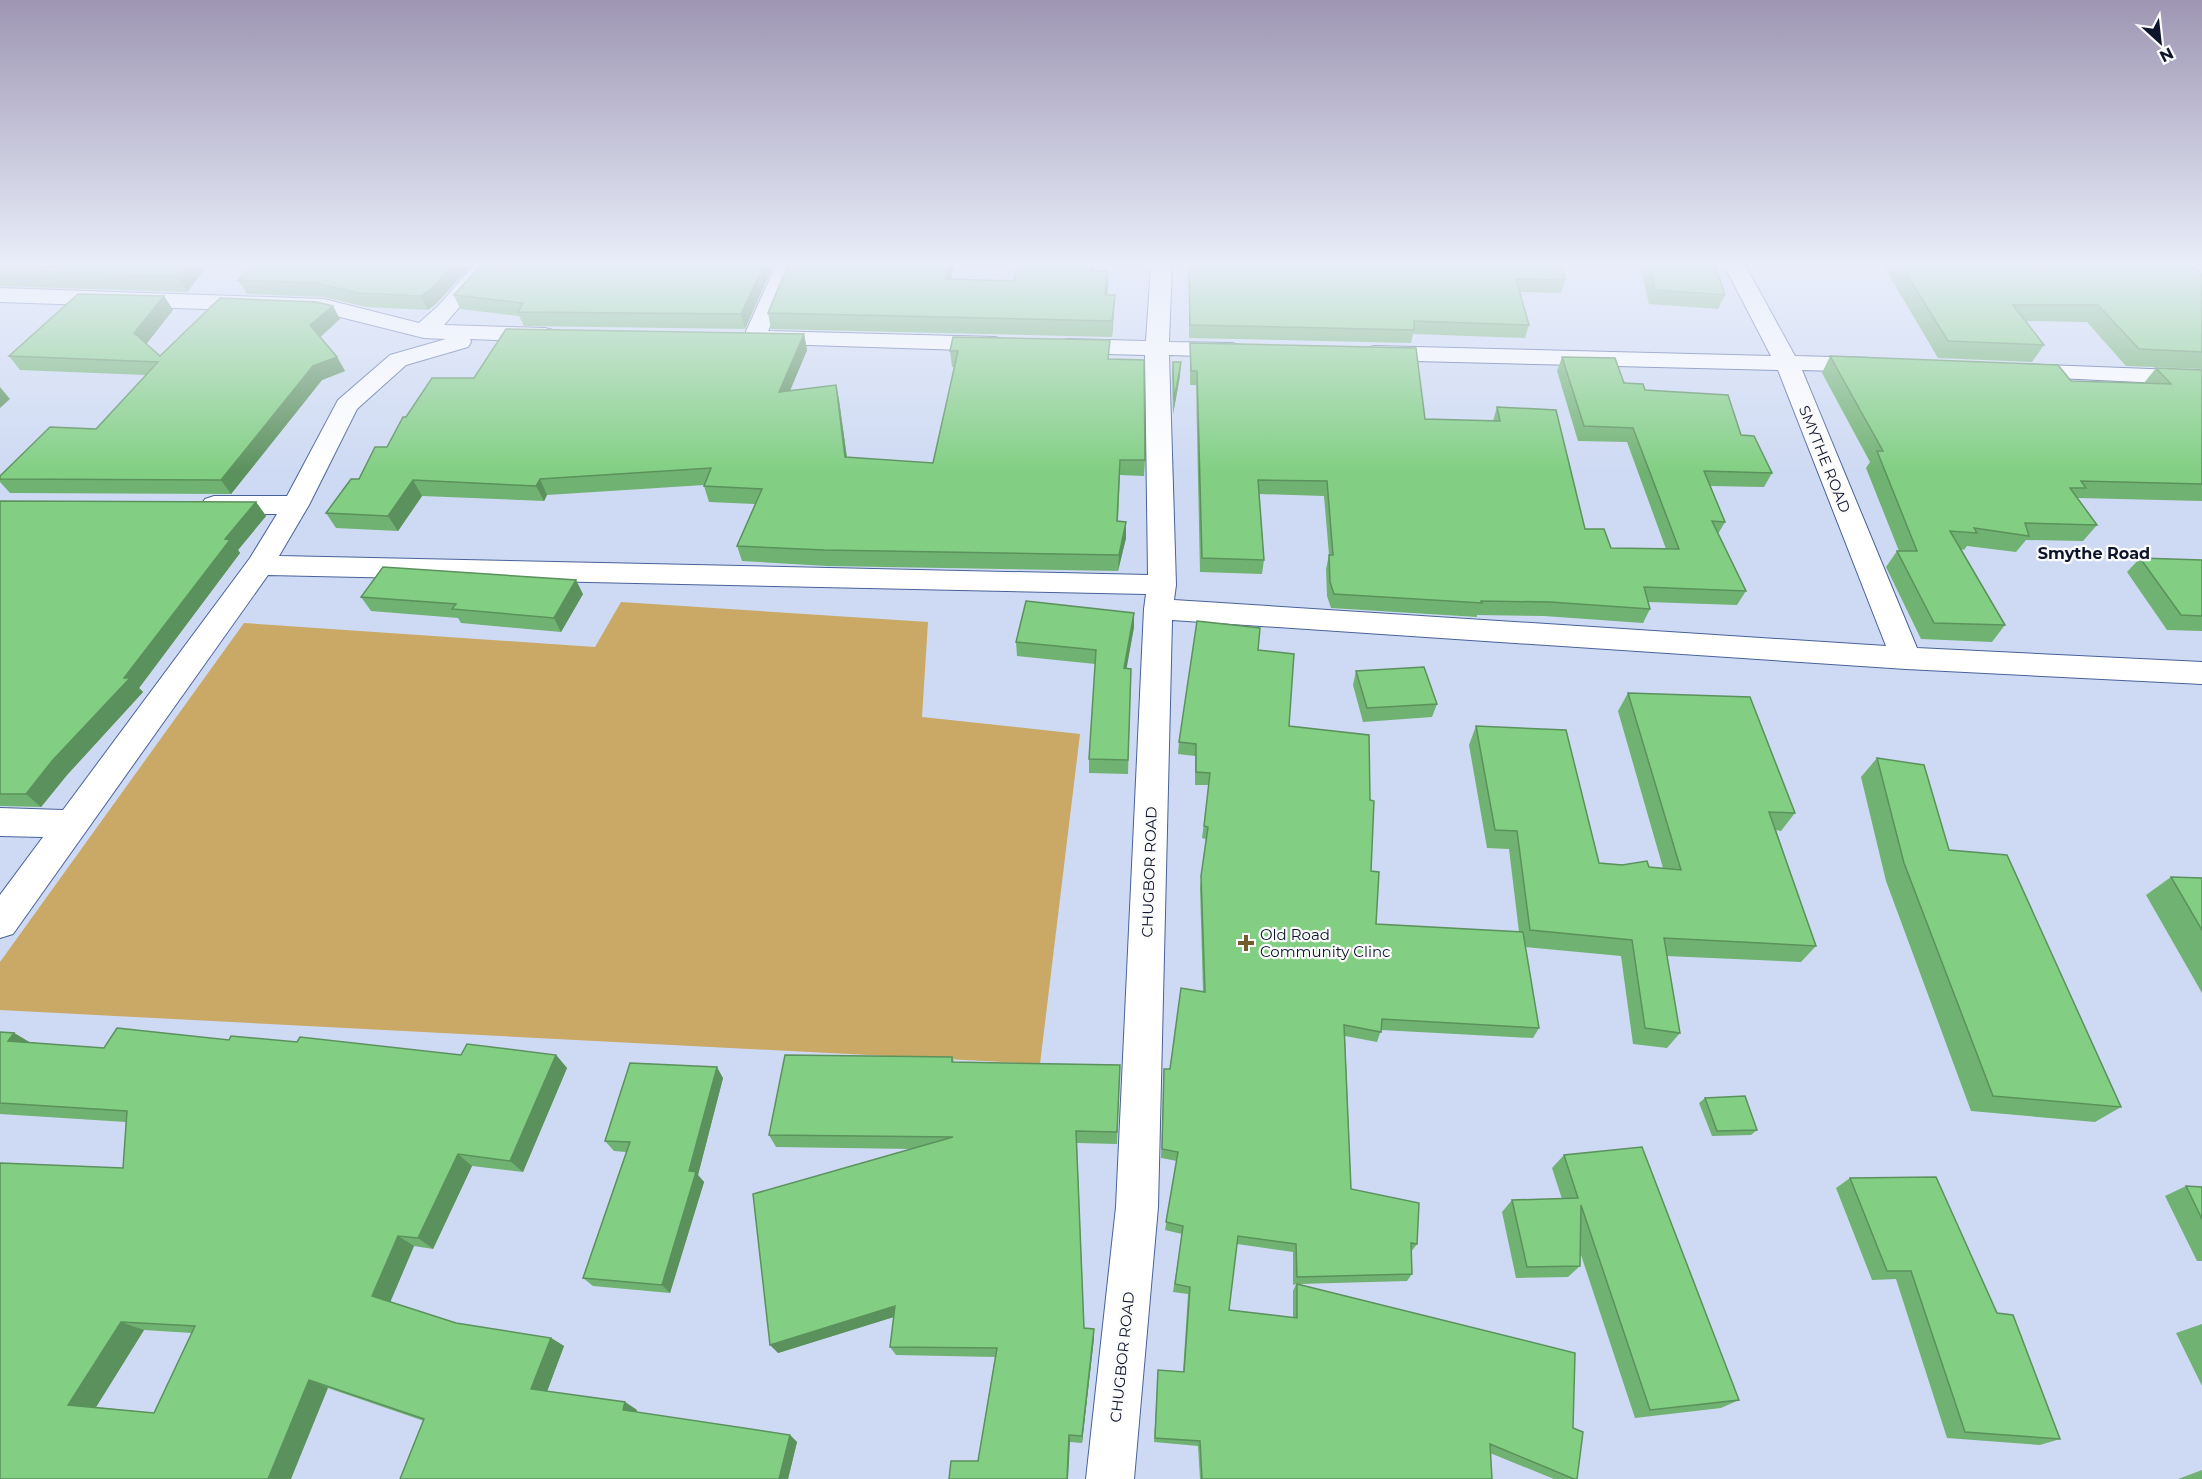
<svg xmlns="http://www.w3.org/2000/svg" width="2202" height="1479" font-family="Montserrat,sans-serif">
<rect width="100%" height="100%" fill="#cedaf3"/>
<path fill="#c9a965" d="M 621,602 L 928,622 L 922,717 L 1080,734 L 1040,1064 L 0,1010 L 0,962 L 244,623 L 595,647 Z"/>
<g fill="none" stroke-linecap="round" stroke-linejoin="round">
<defs>
<path id="street" d="M 474,265 L 496,265 L 444,325 L 545,328 L 553,330 L 556,335 L 553,340 L 545,342 L 470,339 L 471,342 L 468,347 L 406,365 L 357,409 L 309,505 L 279,556 L 1148,575 L 1145,355 L 1068,353 L 1060,351 L 1056,346 L 1060,341 L 1068,339 L 1146,341 L 1151,265 L 1172,265 L 1169,342 L 1232,343 L 1240,345 L 1244,350 L 1240,355 L 1232,357 L 1169,355 L 1176,585 L 1174,600 L 1886,646 L 1778,370 L 1374,360 L 1366,358 L 1362,353 L 1366,348 L 1374,346 L 1771,356 L 1724,265 L 1745,265 L 1795,356 L 1870,358 L 1878,360 L 1882,365 L 1878,370 L 1870,372 L 1802,370 L 1917,648 L 2202,662 L 2202,684 L 1906,669 L 1172,620 L 1158,1207 L 1134,1479 L 1086,1479 L 1116,1207 L 1144,609 L 1146,594 L 268,575 L 13,934 L 0,938 L 0,895 L 43,837 L 0,836 L 0,808 L 63,810 L 250,558 L 277,514 L 214,514 L 205,511 L 201,505 L 205,499 L 214,496 L 287,496 L 338,400 L 390,355 L 446,339 L 424,338 L 324,313 L 0,302 L 0,288 L 324,299 L 419,323 L 439,305 Z
M 776,265 L 797,265 L 768,331 L 995,337 L 1003,339 L 1007,344 L 1003,349 L 995,351 L 746,343 L 743,338 Z
M 2022,364 L 2202,371 L 2202,385 L 2014,376 L 2010,371 L 2014,366 Z"/>
</defs>
<use href="#street" stroke="#486299" stroke-width="2"/>
<use href="#street" fill="#fff" fill-rule="evenodd"/>
</g>
<path fill="#70b271" fill-rule="evenodd" d="M 0,265 L 208,265 L 187,292 L 0,286 Z
M 471,265 L 437,303 L 428,310 L 366,307 L 324,297 L 247,294 L 238,280 Z
M 1017,265 L 1094,265 L 1093,271 L 1108,271 L 1107,295 L 1115,295 L 1114,311 L 1112,337 L 771,329 L 768,313 L 951,279 L 1014,281 Z
M 1189,265 L 1562,265 L 1565,280 L 1561,293 L 1520,292 L 1529,325 L 1525,338 L 1413,334 L 1411,343 L 1189,338 Z
M 1640,265 L 1715,265 L 1725,295 L 1718,309 L 1649,304 Z
M 1883,265 L 2192,265 L 2202,275 L 2202,369 L 2126,366 L 2087,322 L 2026,321 L 2044,345 L 2032,362 L 1938,358 Z
M 771,270 L 745,329 L 524,326 L 519,316 L 460,309 L 454,295 Z
M 164,296 L 173,310 L 146,344 L 160,356 L 340,319 L 320,337 L 337,357 L 345,371 L 322,380 L 231,494 L 10,493 L 0,482 L 0,476 L 96,429 L 146,375 L 20,370 L 9,356 Z
M 804,334 L 807,350 L 790,391 L 836,385 L 839,400 L 847,458 L 933,463 L 954,367 L 952,367 L 950,351 L 1109,359 L 1145,460 L 1144,476 L 1120,475 L 1118,521 L 1126,538 L 1118,571 L 827,566 L 742,561 L 737,546 L 755,504 L 709,502 L 704,486 L 704,485 L 547,495 L 544,501 L 422,496 L 398,531 L 336,528 L 326,513 L 359,479 L 387,447 L 406,417 L 474,378 Z
M 1190,343 L 1425,419 L 1493,421 L 1497,407 L 1585,529 L 1611,548 L 1666,549 L 1627,442 L 1578,441 L 1557,371 L 1562,357 L 1645,390 L 1741,435 L 1772,473 L 1764,487 L 1710,486 L 1725,522 L 1718,534 L 1746,591 L 1737,605 L 1648,602 L 1650,609 L 1643,623 L 1544,616 L 1477,615 L 1477,617 L 1331,608 L 1327,596 L 1326,569 L 1329,555 L 1324,496 L 1259,494 L 1264,560 L 1262,574 L 1200,572 L 1196,385 L 1190,385 Z
M 1830,356 L 2071,381 L 2144,383 L 2156,368 L 2202,370 L 2202,501 L 2078,498 L 2078,499 L 2097,525 L 2083,541 L 2026,540 L 2016,552 L 1967,546 L 1964,550 L 1961,549 L 2005,625 L 1992,642 L 1921,639 L 1886,567 L 1897,551 L 1899,551 L 1866,468 L 1870,462 L 1822,373 Z
M 1173,362 L 1180,376 L 1173,414 L 1172,376 Z
M 0,501 L 256,502 L 266,516 L 238,550 L 240,553 L 139,688 L 143,692 L 67,775 L 41,807 L 0,806 Z
M 2140,558 L 2202,560 L 2202,631 L 2167,630 L 2127,572 Z
M 583,594 L 561,632 L 461,623 L 458,618 L 371,611 L 361,597 Z
M 1134,613 L 1134,627 L 1126,669 L 1131,669 L 1128,774 L 1089,773 L 1089,759 L 1095,664 L 1017,656 L 1016,642 Z
M 1258,650 L 1289,726 L 1371,871 L 1376,924 L 1519,932 L 1509,849 L 1487,848 L 1469,745 L 1476,726 L 1599,863 L 1663,868 L 1618,711 L 1628,693 L 1795,813 L 1781,831 L 1776,830 L 1816,946 L 1801,962 L 1666,956 L 1680,1033 L 1667,1048 L 1633,1044 L 1621,956 L 1525,947 L 1539,1028 L 1533,1038 L 1381,1030 L 1377,1042 L 1345,1036 L 1351,1189 L 1417,1244 L 1411,1252 L 1412,1274 L 1407,1281 L 1299,1284 L 1573,1428 L 1577,1479 L 1554,1479 L 1490,1453 L 1492,1479 L 1200,1479 L 1198,1446 L 1154,1442 L 1158,1370 L 1183,1372 L 1188,1294 L 1173,1292 L 1182,1234 L 1165,1230 L 1177,1161 L 1161,1158 L 1164,1069 L 1170,1069 L 1203,992 L 1200,888 L 1206,839 L 1202,838 L 1209,785 L 1195,785 L 1195,756 L 1178,754 L 1179,742 ZM 1237,1244 L 1293,1252 L 1293,1285 L 1296,1284 L 1293,1291 L 1293,1318 L 1229,1310 Z
M 1356,671 L 1437,704 L 1432,717 L 1363,722 L 1353,685 Z
M 1877,758 L 1949,850 L 2121,1107 L 2095,1122 L 1971,1111 L 1886,881 L 1861,777 Z
M 2171,877 L 2202,878 L 2202,993 L 2146,895 Z
M 0,1032 L 14,1033 L 31,1043 L 104,1048 L 229,1040 L 461,1055 L 556,1055 L 567,1068 L 523,1172 L 472,1166 L 433,1249 L 414,1246 L 390,1302 L 456,1323 L 551,1338 L 564,1346 L 547,1391 L 625,1402 L 637,1410 L 636,1412 L 790,1435 L 797,1442 L 788,1479 L 400,1479 L 424,1421 L 328,1388 L 0,1479 L 123,1168 L 126,1122 L 0,1114 ZM 144,1330 L 192,1333 L 154,1413 L 96,1407 Z
M 952,1057 L 954,1062 L 1120,1065 L 1117,1144 L 1077,1143 L 1084,1328 L 1094,1338 L 1082,1443 L 1070,1442 L 978,1461 L 995,1357 L 896,1355 L 890,1347 L 894,1317 L 778,1353 L 912,1149 L 776,1147 L 769,1135 Z
M 723,1078 L 698,1175 L 704,1182 L 670,1293 L 593,1286 L 583,1278 L 626,1152 L 614,1151 L 605,1141 Z
M 1705,1098 L 1757,1130 L 1751,1135 L 1712,1136 L 1699,1103 Z
M 1564,1155 L 1739,1400 L 1721,1408 L 1635,1418 L 1580,1252 L 1580,1266 L 1568,1277 L 1516,1278 L 1502,1212 L 1512,1200 L 1562,1199 L 1552,1168 Z
M 1850,1178 L 1997,1313 L 2060,1439 L 2040,1445 L 1947,1438 L 1896,1279 L 1872,1280 L 1836,1188 Z
M 2186,1186 L 2202,1187 L 2202,1261 L 2197,1261 L 2165,1196 Z
M 2202,1324 L 2202,1386 L 2176,1333 Z
M 2202,1470 L 2202,1479 L 2178,1479 Z"/>
<path fill="#5b915c" d="M 185,265 L 208,265 L 187,292 L 176,276 Z
M 453,265 L 471,265 L 437,303 L 428,310 L 421,296 Z
M 764,265 L 770,265 L 771,270 L 745,329 L 741,314 Z
M 949,265 L 955,265 L 947,295 L 945,279 Z
M 1092,265 L 1094,265 L 1091,287 L 1090,271 Z
M 1108,271 L 1108,287 L 1105,311 L 1105,295 Z
M 1115,295 L 1114,311 L 1112,337 L 1112,321 Z
M 164,296 L 173,310 L 144,347 L 134,333 Z
M 333,306 L 340,319 L 318,339 L 310,325 Z
M 804,334 L 807,350 L 783,407 L 779,392 Z
M 337,357 L 345,371 L 322,380 L 231,494 L 221,480 L 313,366 Z
M 1181,362 L 1180,376 L 1173,414 L 1174,400 Z
M 836,385 L 839,400 L 849,473 L 845,457 Z
M 0,387 L 10,399 L 0,408 Z
M 540,479 L 547,495 L 544,501 L 536,486 Z
M 413,480 L 422,496 L 398,531 L 388,516 Z
M 256,502 L 266,516 L 238,550 L 240,553 L 139,688 L 143,692 L 67,775 L 41,807 L 26,794 L 52,761 L 124,678 L 225,539 Z
M 1126,522 L 1126,538 L 1118,571 L 1119,555 Z
M 576,580 L 583,594 L 561,632 L 554,618 Z
M 1134,613 L 1134,627 L 1124,683 L 1124,668 Z
M 14,1033 L 36,1046 L 8,1041 Z
M 556,1055 L 567,1068 L 523,1172 L 510,1161 Z
M 717,1067 L 723,1078 L 698,1175 L 704,1182 L 670,1293 L 662,1285 L 689,1171 Z
M 458,1154 L 472,1166 L 433,1249 L 418,1238 Z
M 398,1236 L 414,1246 L 389,1305 L 372,1296 Z
M 895,1306 L 900,1315 L 778,1353 L 770,1345 Z
M 121,1322 L 144,1330 L 93,1412 L 68,1405 Z
M 1094,1329 L 1094,1338 L 1082,1443 L 1082,1436 Z
M 551,1338 L 564,1346 L 545,1397 L 531,1389 Z
M 309,1380 L 328,1388 L 291,1479 L 268,1479 Z
M 625,1402 L 637,1410 L 634,1417 L 623,1410 Z
M 790,1435 L 797,1442 L 788,1479 L 779,1479 Z
M 1069,1435 L 1070,1442 L 1068,1479 L 1067,1479 Z"/>
<path fill="#82cf83" stroke="#5b915c" stroke-width="1.5" fill-rule="evenodd" d="M 0,265 L 185,265 L 176,276 L 0,270 Z
M 254,265 L 453,265 L 431,289 L 421,296 L 358,293 L 316,283 L 238,280 Z
M 481,265 L 764,265 L 741,314 L 518,312 L 523,303 L 454,295 Z
M 788,265 L 949,265 L 945,279 L 1014,281 L 1017,265 L 1092,265 L 1090,271 L 1108,271 L 1105,295 L 1115,295 L 1112,321 L 768,313 Z
M 1189,265 L 1562,265 L 1565,280 L 1516,279 L 1529,325 L 1414,321 L 1414,330 L 1190,325 Z
M 1649,265 L 1715,265 L 1725,295 L 1655,290 Z
M 1901,265 L 2192,265 L 2202,275 L 2202,352 L 2139,349 L 2098,305 L 2013,305 L 2044,345 L 1948,341 Z
M 78,294 L 164,296 L 134,333 L 160,356 L 220,298 L 316,302 L 333,306 L 310,325 L 337,357 L 313,366 L 221,480 L 0,479 L 0,476 L 50,427 L 96,429 L 158,362 L 9,356 Z
M 506,329 L 804,334 L 779,392 L 836,385 L 845,457 L 933,463 L 958,351 L 950,351 L 953,337 L 1110,340 L 1108,359 L 1144,360 L 1145,460 L 1120,460 L 1117,521 L 1126,522 L 1119,555 L 824,550 L 737,546 L 762,489 L 704,486 L 711,468 L 540,479 L 536,486 L 413,480 L 388,516 L 326,513 L 351,479 L 359,479 L 375,447 L 387,447 L 403,417 L 406,417 L 432,378 L 474,378 Z
M 1190,343 L 1416,348 L 1425,419 L 1500,421 L 1497,407 L 1556,410 L 1585,529 L 1604,529 L 1611,548 L 1679,549 L 1633,428 L 1584,426 L 1562,357 L 1615,358 L 1624,383 L 1643,384 L 1645,390 L 1728,395 L 1741,435 L 1754,436 L 1772,473 L 1704,471 L 1725,522 L 1712,521 L 1746,591 L 1644,587 L 1650,609 L 1550,602 L 1481,601 L 1482,603 L 1334,594 L 1330,582 L 1329,555 L 1333,555 L 1327,481 L 1258,480 L 1264,560 L 1202,558 L 1197,371 L 1191,371 Z
M 1830,356 L 2058,365 L 2071,381 L 2171,384 L 2156,368 L 2202,370 L 2202,484 L 2081,481 L 2086,488 L 2070,488 L 2097,525 L 2025,523 L 2029,536 L 1974,528 L 1977,533 L 1950,531 L 2005,625 L 1934,623 L 1897,551 L 1917,551 L 1877,451 L 1883,451 Z
M 1173,362 L 1181,362 L 1174,400 Z
M 0,501 L 256,502 L 225,539 L 230,540 L 124,678 L 130,678 L 52,761 L 26,794 L 0,794 Z
M 2140,558 L 2202,560 L 2202,616 L 2181,615 Z
M 383,567 L 576,580 L 554,618 L 452,609 L 456,604 L 361,597 Z
M 1026,601 L 1134,613 L 1124,668 L 1131,669 L 1128,760 L 1089,759 L 1096,650 L 1016,642 Z
M 1197,621 L 1260,628 L 1258,650 L 1294,654 L 1289,726 L 1369,735 L 1370,800 L 1374,801 L 1371,871 L 1379,872 L 1376,924 L 1523,932 L 1539,1028 L 1382,1019 L 1381,1032 L 1344,1025 L 1351,1189 L 1419,1203 L 1417,1244 L 1411,1243 L 1412,1274 L 1297,1277 L 1296,1244 L 1238,1236 L 1229,1310 L 1297,1318 L 1297,1284 L 1575,1353 L 1573,1428 L 1583,1432 L 1577,1479 L 1574,1479 L 1490,1444 L 1492,1479 L 1202,1479 L 1200,1441 L 1155,1438 L 1158,1370 L 1184,1372 L 1190,1287 L 1175,1284 L 1183,1226 L 1166,1222 L 1178,1152 L 1162,1149 L 1164,1069 L 1170,1069 L 1181,988 L 1205,992 L 1201,876 L 1208,827 L 1204,826 L 1210,773 L 1196,772 L 1196,744 L 1179,742 Z
M 1424,667 L 1437,704 L 1367,708 L 1356,671 Z
M 1628,693 L 1750,697 L 1795,813 L 1769,812 L 1816,946 L 1664,938 L 1680,1033 L 1645,1028 L 1632,940 L 1530,930 L 1517,831 L 1495,830 L 1476,726 L 1566,730 L 1599,863 L 1622,865 L 1647,861 L 1649,867 L 1681,870 Z
M 1877,758 L 1924,765 L 1949,850 L 2007,855 L 2121,1107 L 1993,1096 L 1904,863 Z
M 2171,877 L 2202,878 L 2202,930 Z
M 117,1028 L 229,1040 L 231,1036 L 297,1042 L 300,1037 L 461,1055 L 467,1044 L 556,1055 L 510,1161 L 458,1154 L 418,1238 L 398,1236 L 372,1296 L 456,1323 L 551,1338 L 531,1389 L 625,1402 L 623,1410 L 790,1435 L 779,1479 L 400,1479 L 424,1419 L 309,1380 L 268,1479 L 0,1479 L 0,1163 L 123,1168 L 127,1111 L 0,1103 L 0,1032 L 14,1033 L 8,1041 L 104,1048 ZM 121,1322 L 195,1326 L 154,1413 L 68,1405 Z
M 785,1055 L 952,1057 L 952,1062 L 1120,1065 L 1117,1132 L 1076,1131 L 1084,1328 L 1094,1329 L 1082,1436 L 1069,1435 L 1067,1479 L 949,1479 L 951,1461 L 978,1461 L 997,1348 L 890,1347 L 895,1306 L 770,1345 L 753,1194 L 953,1137 L 769,1135 Z
M 630,1063 L 717,1067 L 689,1171 L 696,1172 L 662,1285 L 583,1278 L 630,1142 L 605,1141 Z
M 1745,1096 L 1757,1130 L 1717,1131 L 1705,1098 Z
M 1642,1147 L 1739,1400 L 1650,1410 L 1581,1205 L 1580,1266 L 1527,1267 L 1512,1200 L 1578,1198 L 1564,1155 Z
M 1936,1177 L 1997,1313 L 2013,1315 L 2060,1439 L 1965,1432 L 1911,1271 L 1887,1271 L 1850,1178 Z
M 2186,1186 L 2202,1187 L 2202,1219 Z"/>
<linearGradient id="sky" x2="0" y2="1"><stop stop-color="#9e96b3"/><stop offset="0.56" stop-color="#e9eefa"/><stop offset="1" stop-color="#e9eefa" stop-opacity="0"/></linearGradient>
<rect width="2202" height="472" fill="url(#sky)"/>
<path fill="#725c2c" stroke="#fbfbfb" stroke-width="2" d="M1243 934h6v6h6v6h-6v6h-6v-6h-6v-6h6z"/>
<g text-anchor="middle" dominant-baseline="central" stroke-width="4.5" stroke-linejoin="round" paint-order="stroke">
<g font-size="15" fill="#0c152c" stroke="#fbfbfb">
<text transform="translate(1825 459) rotate(68)">SMYTHE ROAD</text>
<text transform="translate(1149 872) rotate(-88)">CHUGBOR ROAD</text>
<text transform="translate(1122 1357) rotate(-84)">CHUGBOR ROAD</text>
</g>
<g font-size="15" fill="#0c152c" stroke="#fbfbfb" text-anchor="start">
<text x="1260" y="934">Old Road<tspan x="1260" dy="17">Community Clinc</tspan></text>
</g>
<g font-size="16" font-weight="bold" fill="#0c152c" stroke="#fbfbfb">
<text x="2094" y="553">Smythe Road</text>
</g>
</g>
<g transform="translate(2160 42) rotate(153)" stroke="#fbfbfb" stroke-width="4.5" paint-order="stroke">
<path d="M0-4.5L10 22L0 15L-10 22Z" fill="#0c152c"/>
<text y="-9" font-size="16" font-weight="bold" text-anchor="middle" fill="#0c152c">N</text>
</g>
</svg>
